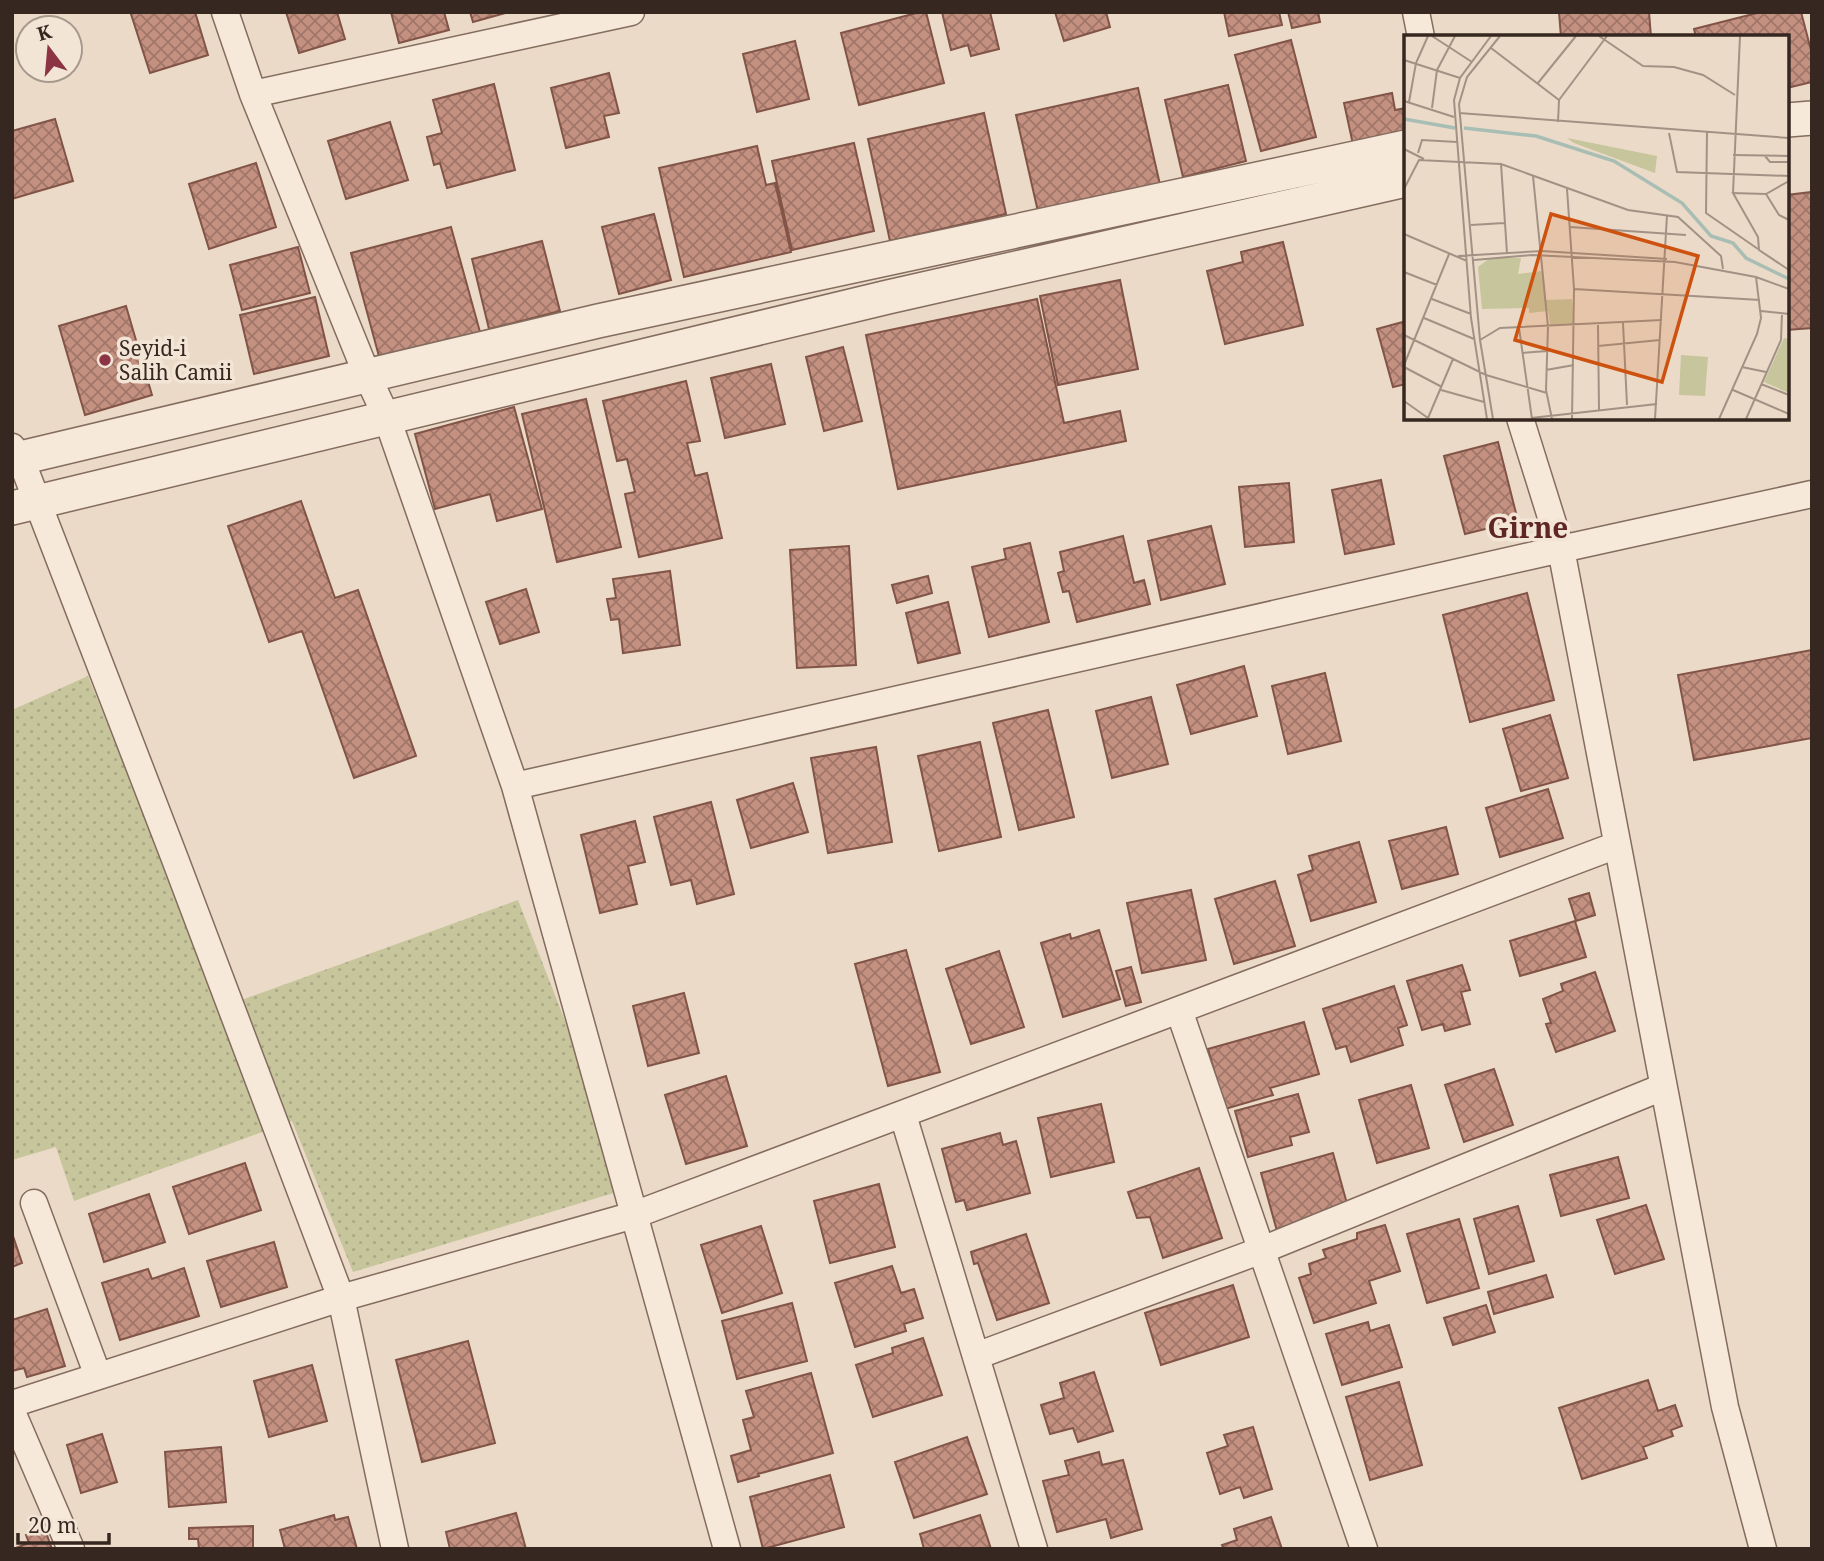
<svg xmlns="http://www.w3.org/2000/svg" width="1824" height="1561" font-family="'Noto Serif',serif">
<defs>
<pattern id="park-dots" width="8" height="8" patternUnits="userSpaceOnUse" patternTransform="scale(1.75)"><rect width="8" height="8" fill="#c7c59c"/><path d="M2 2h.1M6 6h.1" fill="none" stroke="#aca986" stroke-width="1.8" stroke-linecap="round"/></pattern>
<pattern id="building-cross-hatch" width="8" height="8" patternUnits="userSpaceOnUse" patternTransform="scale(1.75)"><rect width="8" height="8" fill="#c49181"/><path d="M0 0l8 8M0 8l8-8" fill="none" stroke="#a07669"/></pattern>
</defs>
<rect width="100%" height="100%" fill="#eadac7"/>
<path fill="url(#park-dots)" d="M 88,676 L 222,1007 L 518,900 L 630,1188 L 353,1272 L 292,1121 L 74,1201 L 56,1147 L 12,1160 L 12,710 Z"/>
<path fill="url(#building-cross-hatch)" stroke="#815447" stroke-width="2" d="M 136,12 L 195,12 L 208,55 L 150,73 L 131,14 Z
M 286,12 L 337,12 L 345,39 L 299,53 Z
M 391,12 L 444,12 L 449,30 L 399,43 Z
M 470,12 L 509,12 L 473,22 Z
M 920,12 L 926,12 L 944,83 L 859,105 L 841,33 Z
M 942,12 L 990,12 L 999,49 L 971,56 L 968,45 L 951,50 Z
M 1055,12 L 1106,12 L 1110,27 L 1064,41 Z
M 1224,12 L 1279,12 L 1282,25 L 1229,36 Z
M 1288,12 L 1318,12 L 1320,22 L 1292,28 Z
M 1559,12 L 1649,12 L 1651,37 L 1561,37 Z
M 1761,12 L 1801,12 L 1812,54 L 1812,82 L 1787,88 L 1787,37 L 1696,37 L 1694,29 Z
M 1291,40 L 1316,137 L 1261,151 L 1235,55 Z
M 795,41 L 809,99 L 757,112 L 743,54 Z
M 609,73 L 619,113 L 604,116 L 609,137 L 566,148 L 551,88 Z
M 494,84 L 515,170 L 447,188 L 440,163 L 434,165 L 427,137 L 442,133 L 433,100 Z
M 1228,85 L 1246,161 L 1183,177 L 1165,100 Z
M 1138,88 L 1161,189 L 1039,216 L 1016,115 Z
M 1392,93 L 1395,110 L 1406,108 L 1406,138 L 1354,149 L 1344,103 Z
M 984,113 L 1006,214 L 890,241 L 868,139 Z
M 55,119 L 73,181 L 12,199 L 12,131 Z
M 390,122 L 408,180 L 346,199 L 328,141 Z
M 854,143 L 874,231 L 792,250 L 772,161 Z
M 757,146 L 766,185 L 775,183 L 791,252 L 684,277 L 659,168 Z
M 256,163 L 276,227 L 209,249 L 189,184 Z
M 1812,192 L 1812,328 L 1787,330 L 1787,195 Z
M 654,214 L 671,280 L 619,294 L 602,227 Z
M 451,227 L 480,332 L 380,360 L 351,253 Z
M 542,241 L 560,311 L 489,329 L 472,259 Z
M 1283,242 L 1303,325 L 1225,344 L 1207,271 L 1243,262 L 1241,252 Z
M 298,247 L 310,293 L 242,310 L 230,265 Z
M 1120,280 L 1138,369 L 1058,385 L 1040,296 Z
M 315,297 L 329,356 L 254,374 L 240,315 Z
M 1037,299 L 1064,423 L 1120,411 L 1126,441 L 898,489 L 866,335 Z
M 126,306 L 152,395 L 85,415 L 59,326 Z
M 1406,321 L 1406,384 L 1393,387 L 1377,329 Z
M 843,347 L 862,421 L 824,431 L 806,357 Z
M 771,364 L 785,424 L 725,438 L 711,378 Z
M 686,381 L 700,441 L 687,443 L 695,476 L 707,473 L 722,538 L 639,557 L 625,494 L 635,492 L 627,459 L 617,461 L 603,401 Z
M 586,399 L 621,547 L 557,562 L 522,414 Z
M 514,407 L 542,509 L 497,521 L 490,494 L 435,509 L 415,434 Z
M 1498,442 L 1518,521 L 1465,534 L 1444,456 Z
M 1381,480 L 1394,544 L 1345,554 L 1332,490 Z
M 1289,483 L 1294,542 L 1245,547 L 1239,487 Z
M 301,501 L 335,598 L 358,590 L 416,756 L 354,778 L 302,631 L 269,642 L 228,526 Z
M 1211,526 L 1225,584 L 1161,600 L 1148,541 Z
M 1123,536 L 1134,583 L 1144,580 L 1150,604 L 1077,622 L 1069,591 L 1063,592 L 1058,573 L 1064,571 L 1060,552 Z
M 1030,543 L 1049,622 L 989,637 L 972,567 L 1006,559 L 1004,549 Z
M 849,546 L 856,665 L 797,668 L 790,550 Z
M 670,571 L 680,645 L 623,653 L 619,619 L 611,620 L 607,599 L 616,598 L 613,579 Z
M 928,576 L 932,593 L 897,603 L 892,585 Z
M 526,589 L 539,632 L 500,644 L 486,602 Z
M 1527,593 L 1554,700 L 1470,722 L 1443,615 Z
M 948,602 L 960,653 L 918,663 L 906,613 Z
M 1812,650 L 1812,738 L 1694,760 L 1678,675 Z
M 1244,666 L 1257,716 L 1191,734 L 1177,685 Z
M 1325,673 L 1341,741 L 1288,754 L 1272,686 Z
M 1151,697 L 1168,764 L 1112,778 L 1096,711 Z
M 1048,710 L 1074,817 L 1019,830 L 993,723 Z
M 1550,715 L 1568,778 L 1521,791 L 1503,729 Z
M 980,742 L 1001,837 L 939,851 L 918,756 Z
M 876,747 L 892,842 L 828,853 L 811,758 Z
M 793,783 L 808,832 L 751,848 L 737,800 Z
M 1548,789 L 1563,838 L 1500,857 L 1486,808 Z
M 711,802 L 734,894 L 697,904 L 691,880 L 671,885 L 654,817 Z
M 635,821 L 645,862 L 628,866 L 637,904 L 600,913 L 581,835 Z
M 1446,827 L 1458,874 L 1402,889 L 1389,841 Z
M 1359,842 L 1376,902 L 1311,921 L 1298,875 L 1313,870 L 1309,856 Z
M 1275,881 L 1295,946 L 1234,964 L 1215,899 Z
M 1191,890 L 1206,960 L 1142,973 L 1127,903 Z
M 1589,893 L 1595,915 L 1576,921 L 1569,899 Z
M 1575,921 L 1586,957 L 1520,976 L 1510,941 Z
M 1099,930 L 1120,999 L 1063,1017 L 1041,943 L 1070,934 L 1071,939 Z
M 906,950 L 940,1072 L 888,1086 L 855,964 Z
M 999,951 L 1024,1027 L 971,1044 L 946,969 Z
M 1462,965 L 1470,990 L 1461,992 L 1470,1024 L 1445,1031 L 1443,1024 L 1422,1030 L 1407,981 Z
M 1131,967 L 1141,1002 L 1126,1006 L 1116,971 Z
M 1595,972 L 1615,1031 L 1556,1052 L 1546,1024 L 1551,1023 L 1543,999 L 1563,991 L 1561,984 Z
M 1394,986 L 1407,1025 L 1398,1028 L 1403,1045 L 1351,1062 L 1346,1046 L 1336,1049 L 1323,1009 Z
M 684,993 L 699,1053 L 648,1066 L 633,1006 Z
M 1304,1022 L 1319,1074 L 1270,1088 L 1273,1095 L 1225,1109 L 1208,1049 Z
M 1494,1069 L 1513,1125 L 1464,1142 L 1445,1085 Z
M 726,1076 L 747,1146 L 686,1164 L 665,1095 Z
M 1411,1085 L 1429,1148 L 1377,1163 L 1359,1100 Z
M 1298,1094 L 1309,1132 L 1290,1137 L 1292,1145 L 1248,1157 L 1235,1111 Z
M 1101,1104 L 1114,1162 L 1051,1177 L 1038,1118 Z
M 1000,1133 L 1003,1145 L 1016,1141 L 1030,1193 L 967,1210 L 964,1200 L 956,1202 L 942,1149 Z
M 1333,1153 L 1349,1211 L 1277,1231 L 1261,1173 Z
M 1618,1157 L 1629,1198 L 1561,1216 L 1550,1175 Z
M 245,1163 L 261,1210 L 189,1234 L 173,1187 Z
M 1199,1168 L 1222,1238 L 1163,1258 L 1150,1217 L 1137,1218 L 1128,1192 Z
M 879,1184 L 895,1247 L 830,1263 L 814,1201 Z
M 149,1194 L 165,1242 L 104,1262 L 89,1214 Z
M 1646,1205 L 1664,1259 L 1615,1274 L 1597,1220 Z
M 1518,1206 L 1534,1261 L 1489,1274 L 1474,1219 Z
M 1459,1219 L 1479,1288 L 1427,1303 L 1407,1234 Z
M 1385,1225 L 1400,1271 L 1369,1281 L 1376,1303 L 1314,1323 L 1299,1278 L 1311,1274 L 1309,1264 L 1326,1258 L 1323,1250 L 1357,1239 L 1357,1233 Z
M 761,1226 L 782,1293 L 722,1313 L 701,1245 Z
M 12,1233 L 22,1263 L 12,1267 Z
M 1026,1234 L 1049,1303 L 997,1320 L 978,1263 L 974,1264 L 971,1252 Z
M 274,1242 L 287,1287 L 221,1307 L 207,1261 Z
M 892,1266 L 901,1293 L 914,1289 L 923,1318 L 904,1324 L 906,1331 L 855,1347 L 835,1283 Z
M 184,1268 L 199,1316 L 120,1340 L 102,1283 L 148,1269 L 152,1279 Z
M 1546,1275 L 1553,1297 L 1494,1314 L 1488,1292 Z
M 1233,1285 L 1249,1337 L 1161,1365 L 1145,1313 Z
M 792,1303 L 807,1361 L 737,1379 L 722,1321 Z
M 1486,1305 L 1495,1332 L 1453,1345 L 1444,1318 Z
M 47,1309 L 65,1366 L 27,1377 L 24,1368 L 12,1371 L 12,1320 Z
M 1368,1322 L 1370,1331 L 1389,1325 L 1402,1367 L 1342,1385 L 1326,1334 Z
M 923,1338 L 942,1395 L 873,1417 L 856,1365 L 893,1353 L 892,1348 Z
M 468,1341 L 495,1443 L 422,1462 L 396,1360 Z
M 312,1365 L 327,1421 L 269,1437 L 254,1381 Z
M 1094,1372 L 1113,1431 L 1078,1442 L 1073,1428 L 1050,1434 L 1041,1405 L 1064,1398 L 1060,1383 Z
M 811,1373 L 833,1453 L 758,1474 L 759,1476 L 738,1482 L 731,1456 L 751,1450 L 743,1420 L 754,1417 L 746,1391 Z
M 1648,1380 L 1658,1411 L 1675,1405 L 1682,1426 L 1671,1430 L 1673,1436 L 1643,1447 L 1647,1458 L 1582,1479 L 1559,1408 Z
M 1399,1382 L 1422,1465 L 1370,1480 L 1346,1397 Z
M 1253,1427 L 1272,1489 L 1244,1498 L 1240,1487 L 1220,1494 L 1207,1453 L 1228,1446 L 1224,1435 Z
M 102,1434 L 117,1482 L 81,1493 L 67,1445 Z
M 967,1437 L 987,1494 L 914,1518 L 895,1462 Z
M 221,1447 L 226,1502 L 169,1507 L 165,1452 Z
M 1099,1452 L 1102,1465 L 1123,1460 L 1142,1529 L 1111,1538 L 1106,1519 L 1057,1532 L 1043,1481 L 1069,1475 L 1065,1461 Z
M 830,1475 L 844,1527 L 763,1549 L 750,1497 Z
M 516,1513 L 526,1549 L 450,1549 L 446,1532 Z
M 334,1515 L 335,1520 L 348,1517 L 357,1549 L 285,1549 L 280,1530 Z
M 980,1515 L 991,1549 L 924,1549 L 920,1534 Z
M 1271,1517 L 1282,1549 L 1224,1549 L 1222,1545 L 1237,1540 L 1234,1529 Z
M 253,1526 L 253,1549 L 199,1549 L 198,1539 L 189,1539 L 189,1528 Z
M 44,1527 L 52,1549 L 13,1549 L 29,1543 L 26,1535 Z"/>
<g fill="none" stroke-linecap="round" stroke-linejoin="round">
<defs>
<path id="minor" d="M 225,12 L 253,94 L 367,375 L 387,418 L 515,786 L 727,1549
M 1416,12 L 1421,37
M 253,94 L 631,12
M 1520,418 L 1561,549 L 1725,1407 L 1763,1549
M 12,447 L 20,457 L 175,859 L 341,1298 L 395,1549
M 515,786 L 1561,549 L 1812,494
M 1179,1010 L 1364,1549
M 903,1115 L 1034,1549
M 34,1203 L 98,1376
M 976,1356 L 1262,1250 L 1663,1087
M 12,1404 L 341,1298 L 634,1215 L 1617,845
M 12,1412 L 71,1549"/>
<path id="tertiary" d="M 1787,120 L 1812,118
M 12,460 L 598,321 L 1406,147
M 12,508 L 888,297 L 1406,180"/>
</defs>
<use href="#minor" stroke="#846c5e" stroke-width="29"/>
<use href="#tertiary" stroke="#846c5e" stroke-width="36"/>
<use href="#minor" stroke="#f6e9da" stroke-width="26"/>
<use href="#tertiary" stroke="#f6e9da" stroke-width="33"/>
</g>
<circle fill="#8d3444" stroke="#f2e5d6" stroke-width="2.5" cx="105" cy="360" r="7"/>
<g text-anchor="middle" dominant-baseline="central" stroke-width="7" stroke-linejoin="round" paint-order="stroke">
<g font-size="21" fill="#362721" stroke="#f2e5d6" text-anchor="start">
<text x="119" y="348">Seyid-i<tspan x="119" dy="24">Salih Camii</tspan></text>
</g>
<g font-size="28" font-weight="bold" fill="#5e2624" stroke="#f2e5d6">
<text x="1528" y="527">Girne</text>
</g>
</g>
<g transform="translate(1404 35)">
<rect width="385" height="385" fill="#eadac7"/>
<path d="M 277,320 L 304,322 L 301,361 L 275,360 Z" fill="#c7c59c"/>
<path d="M 163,103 L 253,121 L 251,138 L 170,108 ZM 86,223 L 117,223 L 114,239 L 138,236 L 142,265 L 168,264 L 170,289 L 146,290 L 144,276 L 125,278 L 125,273 L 78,274 L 74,232 ZM 380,303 L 385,304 L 385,358 L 360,347 Z" fill="#c7c59c"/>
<path fill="none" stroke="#a8beb4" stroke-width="3.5" d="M 0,84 L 51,93M 60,93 L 132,101 L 210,126 L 278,168 L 307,201 L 329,208 L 342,223 L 385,244"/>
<path fill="none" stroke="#a29285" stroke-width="2" d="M 28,1 L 68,27M 195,1 L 239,31 L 270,32 L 299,40 L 331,60M 87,13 L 155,65M 0,25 L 56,43M 134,48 L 172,1M 0,66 L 50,82M 5,67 L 12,28 L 24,1M 28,73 L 33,35 L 51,1M 55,78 L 385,103M 154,87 L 155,65 L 203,1M 303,97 L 302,178 L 354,214M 265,98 L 273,137 L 385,141M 0,114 L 20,124M 14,118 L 18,105 L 53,107M 329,120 L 385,121M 361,121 L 366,127 L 385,127M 97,129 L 103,218M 129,141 L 144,292 L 142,355 L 148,384M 385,146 L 362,159 L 329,158 L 354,202 L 355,215 L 385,235M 0,154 L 15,125 L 97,129 L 224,175 L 274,182 L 317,221 L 319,234M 163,154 L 170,254 L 168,384M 329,158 L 336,1M 362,159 L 375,180 L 385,185M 67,190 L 100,188M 166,192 L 282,200M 0,199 L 63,226M 54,221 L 138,216 L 263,224M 70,225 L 128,220 L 271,227 L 352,242 L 385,254M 0,237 L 33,250M 170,254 L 356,265M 28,264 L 67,279M 357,276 L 385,279M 20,283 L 70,304M 219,288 L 223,370M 194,290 L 195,375M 115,293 L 128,384M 0,300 L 82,340 L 143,358M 76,305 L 96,293 L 258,285M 194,311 L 256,305M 118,318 L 143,316M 0,330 L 45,219M 0,332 L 38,352M 338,332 L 362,337M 142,335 L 170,330M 357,349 L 385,360M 37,355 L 80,367M 329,355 L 385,379M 0,366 L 24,383M 24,383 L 49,324M 127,383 L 253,369M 83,384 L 67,283 L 50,65 L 56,43 L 87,1M 89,384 L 76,305 L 55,69 L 63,42 L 96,1M 251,384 L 263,180M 315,384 L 353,299 L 357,283 L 352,242M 342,384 L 377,305 L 378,278"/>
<path fill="#cd520f" fill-opacity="0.15" stroke="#cd520f" stroke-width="3.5" d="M 147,179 L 294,221 L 258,347 L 111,305 Z"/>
<rect width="385" height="385" fill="none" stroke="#362721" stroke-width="3.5"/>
</g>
<rect width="1824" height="1561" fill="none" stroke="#362721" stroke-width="28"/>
<g transform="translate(49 49) rotate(344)"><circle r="33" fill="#f2e5d6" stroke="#a7998e" stroke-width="2"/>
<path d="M0-5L12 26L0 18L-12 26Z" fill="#8d3444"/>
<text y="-10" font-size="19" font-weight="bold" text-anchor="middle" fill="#362721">K</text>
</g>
<path d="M18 1533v10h91v-10" fill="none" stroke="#362721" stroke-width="3.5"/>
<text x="28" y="1533" font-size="21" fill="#362721" stroke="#f2e5d6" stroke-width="5" paint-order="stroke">20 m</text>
</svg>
